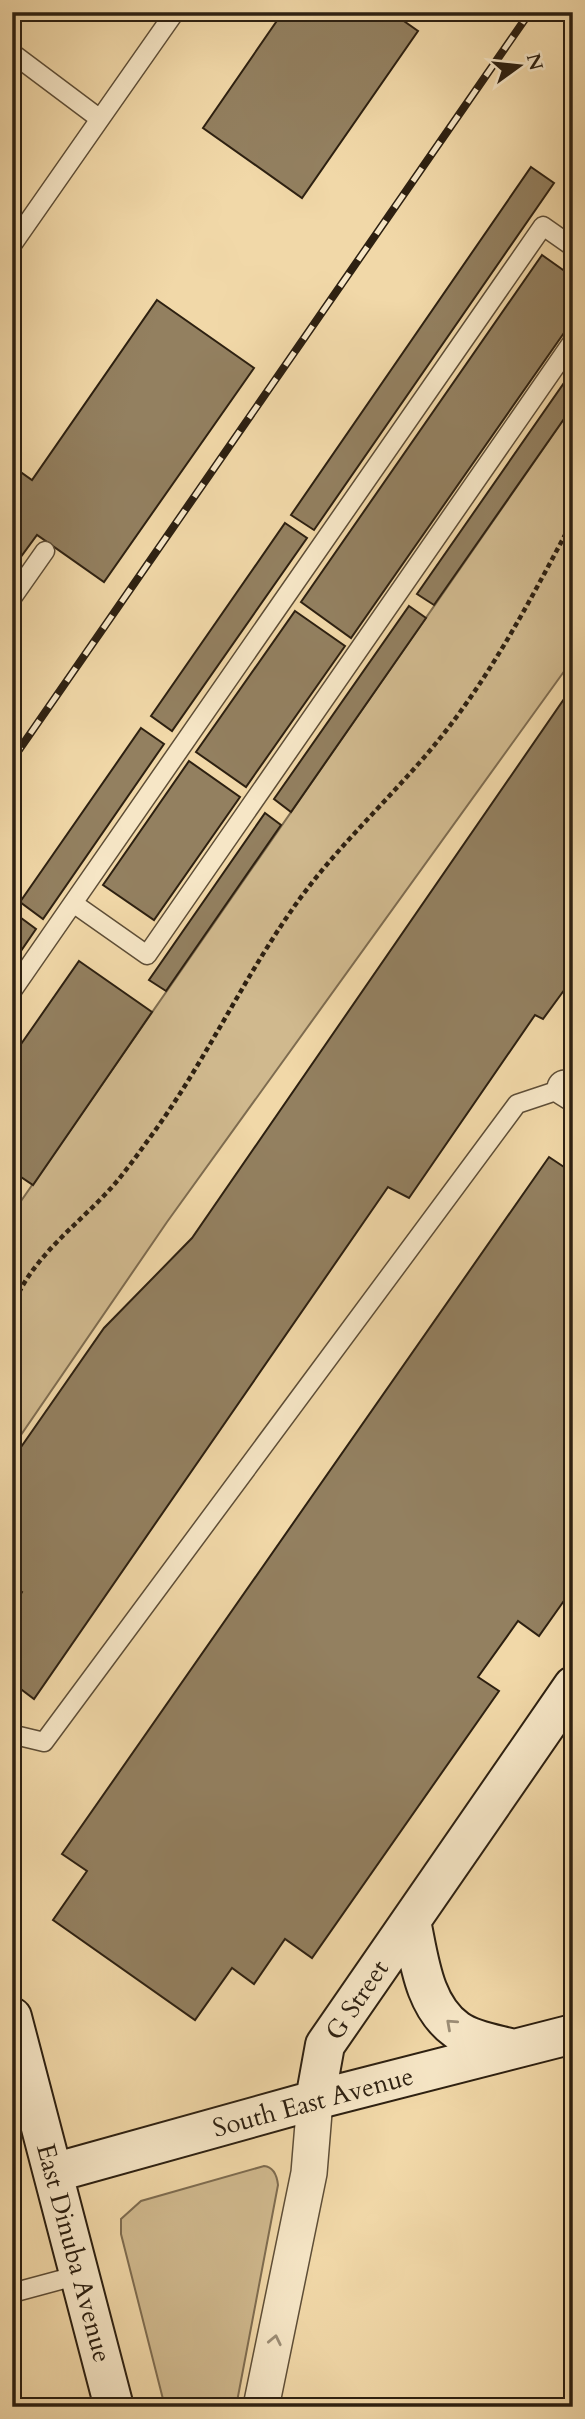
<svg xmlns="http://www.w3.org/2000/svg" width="585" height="2419" font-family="Cardo,serif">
<rect width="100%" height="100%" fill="#f1d8a8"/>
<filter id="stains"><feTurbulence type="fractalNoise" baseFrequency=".00286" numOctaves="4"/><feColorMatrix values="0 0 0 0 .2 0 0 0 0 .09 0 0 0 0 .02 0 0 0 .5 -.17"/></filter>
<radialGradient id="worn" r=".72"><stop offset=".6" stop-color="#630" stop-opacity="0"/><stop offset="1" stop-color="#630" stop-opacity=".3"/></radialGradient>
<path fill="#d0b98e" stroke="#7e6c50" stroke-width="2" d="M 573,406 L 573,659 L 167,1222 L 12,1448 L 12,1214 Z
M 264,2166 C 274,2167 277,2176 278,2185 L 236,2407 L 165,2407 L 121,2234 L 121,2219 L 141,2201 Z"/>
<path fill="#938060" stroke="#2d2011" stroke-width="2" d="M 283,12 L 391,12 L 418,31 L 302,198 L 203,128 Z
M 531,167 L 554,183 L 314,530 L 291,515 Z
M 542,255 L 573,277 L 573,320 L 351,638 L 301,602 Z
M 157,300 L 254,368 L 104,582 L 37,535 L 12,569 L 12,466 L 32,480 Z
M 573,370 L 573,406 L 434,605 L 417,594 Z
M 285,523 L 307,538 L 172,731 L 151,716 Z
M 409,606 L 426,618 L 291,812 L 274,799 Z
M 295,611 L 345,646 L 246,787 L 196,752 Z
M 573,686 L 573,978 L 543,1019 L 535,1015 L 409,1198 L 388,1187 L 34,1699 L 18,1687 L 12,1654 L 12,1609 L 22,1592 L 12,1585 L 12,1460 L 104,1328 L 192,1238 Z
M 141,728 L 164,744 L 43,919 L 20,902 Z
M 189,761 L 240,797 L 154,920 L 103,885 Z
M 265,813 L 281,825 L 166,991 L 149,980 Z
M 13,912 L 36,929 L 12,964 L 12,914 Z
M 79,961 L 152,1012 L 33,1185 L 12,1171 L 12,1057 Z
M 549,1157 L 573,1173 L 573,1588 L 539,1636 L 518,1621 L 478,1677 L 499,1691 L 312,1958 L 285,1939 L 254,1984 L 232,1968 L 195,2020 L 53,1920 L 87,1871 L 62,1854 Z"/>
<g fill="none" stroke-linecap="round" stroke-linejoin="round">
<defs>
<path id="lane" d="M 12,53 L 100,119 L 175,12
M 12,245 L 100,119
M 573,247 L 543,226 L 73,903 L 147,955 L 573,341
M 12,598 L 45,551
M 12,991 L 73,903
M 12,1738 L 19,1736 L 44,1742 L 517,1104 L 565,1088 L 569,1083
M 12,2293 L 79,2275"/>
<path id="street" d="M 565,1088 L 573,1093
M 261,2407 L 309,2173 L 315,2100"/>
<path id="secondary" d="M 411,1921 C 419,1958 423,2006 457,2030 C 472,2041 495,2044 514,2049
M 12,2017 L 114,2407
M 315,2100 L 325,2045 L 573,1686
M 53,2173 L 315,2100 L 573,2034"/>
</defs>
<use href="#lane" stroke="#5e4e37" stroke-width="21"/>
<use href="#street" stroke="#5e4e37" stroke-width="38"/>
<use href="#secondary" stroke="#2d2011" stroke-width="42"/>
<path stroke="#2d2011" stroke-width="4.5" stroke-dasharray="5 3.5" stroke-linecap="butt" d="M 12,1308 C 31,1257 77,1226 112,1187 C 127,1170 140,1151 154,1132 C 206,1060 244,977 296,904 C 340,842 398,792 445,732 C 496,667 534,593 573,520
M 12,1312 L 17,1346 L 12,1389"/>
<use href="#lane" stroke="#f6e6c6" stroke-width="18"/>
<use href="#street" stroke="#f6e6c6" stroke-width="35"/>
<use href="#secondary" stroke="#f6e6c6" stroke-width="38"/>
<defs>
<path id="rail" d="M 12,760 L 530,12"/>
</defs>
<use href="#rail" stroke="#2d2011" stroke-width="8"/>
<use href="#rail" stroke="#f6e6c6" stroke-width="5" stroke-dasharray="16" stroke-linecap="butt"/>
</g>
<defs><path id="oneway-chevron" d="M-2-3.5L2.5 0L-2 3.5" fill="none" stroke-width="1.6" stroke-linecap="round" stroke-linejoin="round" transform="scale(1.75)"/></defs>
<g stroke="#9c8d75">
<use href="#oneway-chevron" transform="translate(451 2024) rotate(-138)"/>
<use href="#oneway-chevron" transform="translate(275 2340) rotate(-78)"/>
</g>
<g text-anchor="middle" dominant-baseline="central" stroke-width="7" stroke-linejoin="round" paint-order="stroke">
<g font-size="26" fill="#2d2011" stroke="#f6e6c6">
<text transform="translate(357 2000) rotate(-56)">G Street</text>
<text transform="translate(313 2102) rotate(-15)">South East Avenue</text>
<text transform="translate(74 2253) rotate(75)">East Dinuba Avenue</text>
</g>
</g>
<rect width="585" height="2419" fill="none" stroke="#f1d8a8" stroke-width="42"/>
<rect x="14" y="14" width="557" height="2391" fill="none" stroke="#2d2011" stroke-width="3.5"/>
<rect x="21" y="21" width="543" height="2377" fill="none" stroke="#2d2011" stroke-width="2"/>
<g transform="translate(519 66) rotate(75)" stroke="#f6e6c6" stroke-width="5" paint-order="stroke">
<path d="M0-5L12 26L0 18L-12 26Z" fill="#2d2011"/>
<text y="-10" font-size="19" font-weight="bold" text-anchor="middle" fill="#2d2011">N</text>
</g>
<rect width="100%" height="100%" filter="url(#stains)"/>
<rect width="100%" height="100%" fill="url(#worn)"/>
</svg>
